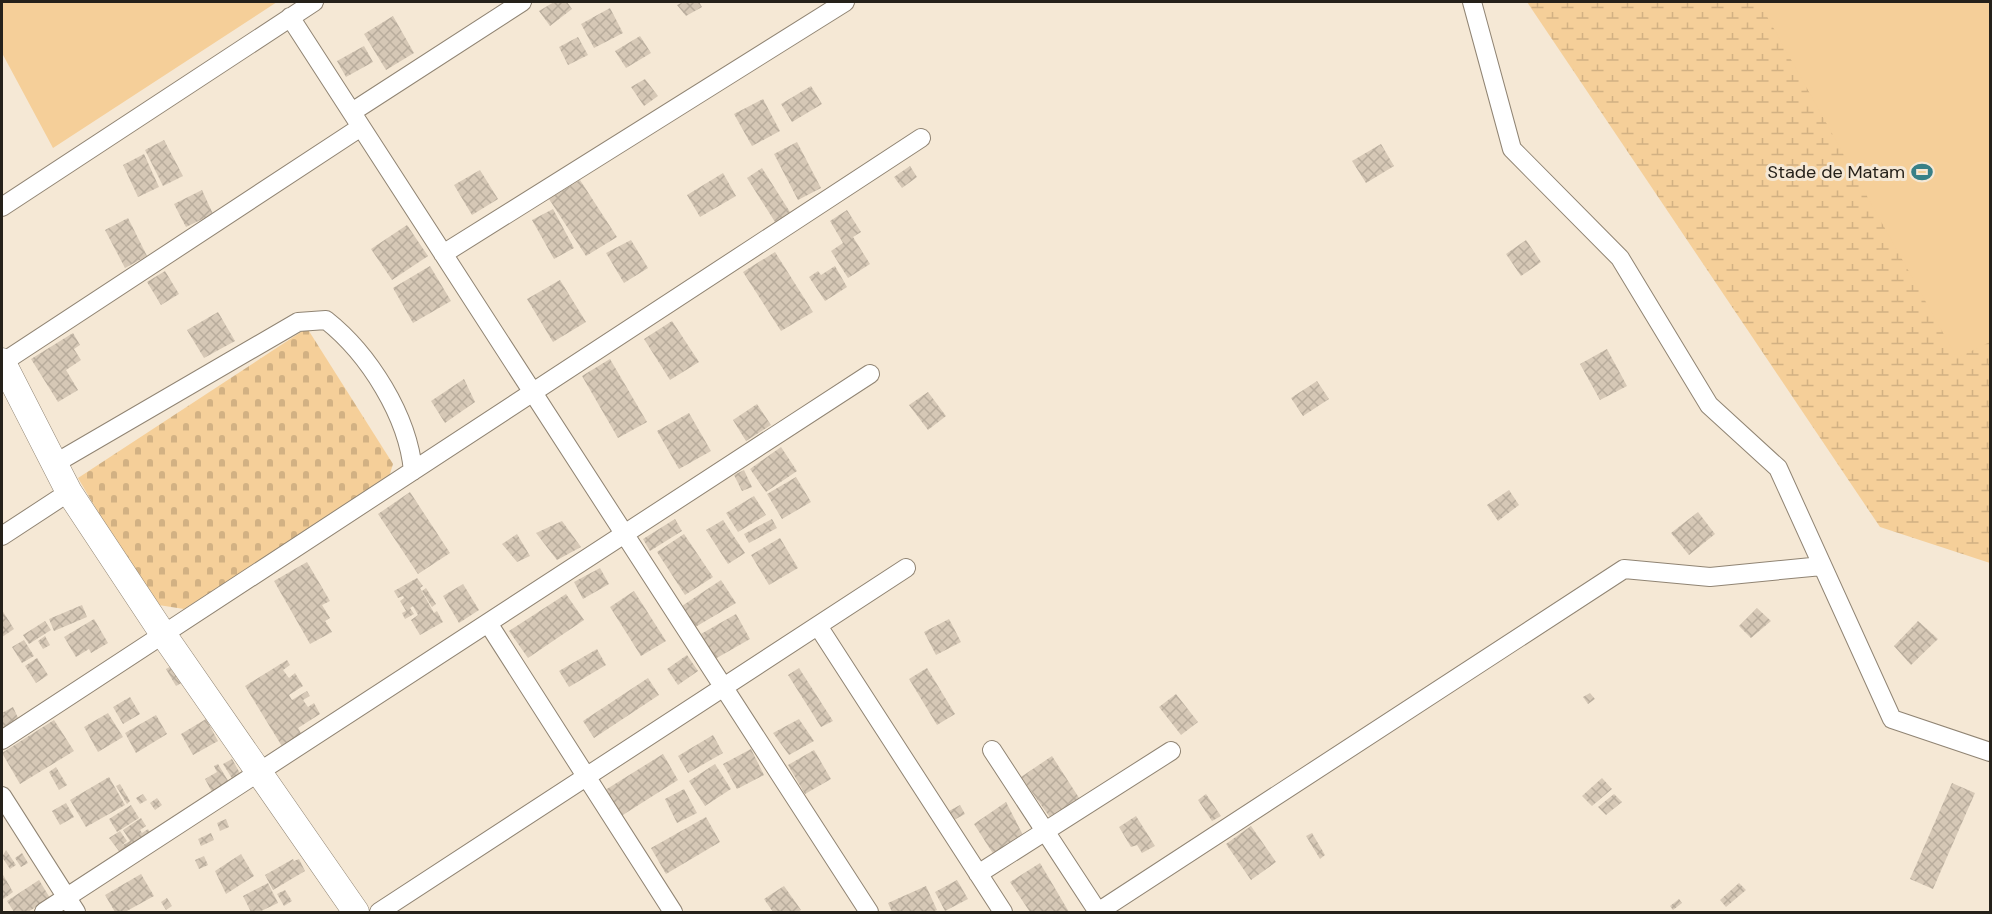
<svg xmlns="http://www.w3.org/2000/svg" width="1992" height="914" font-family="'DM Sans',sans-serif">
<defs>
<pattern id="wetland-marsh" width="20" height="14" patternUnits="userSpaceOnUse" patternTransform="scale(1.5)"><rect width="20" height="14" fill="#f5cf99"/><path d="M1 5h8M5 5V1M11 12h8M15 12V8" fill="none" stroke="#d2b183"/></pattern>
<pattern id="cemetery-stones" width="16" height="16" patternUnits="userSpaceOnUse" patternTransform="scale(1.5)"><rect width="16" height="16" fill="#f5cf99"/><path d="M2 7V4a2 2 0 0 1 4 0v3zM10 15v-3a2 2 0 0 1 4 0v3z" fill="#d2b183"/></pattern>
<pattern id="building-cross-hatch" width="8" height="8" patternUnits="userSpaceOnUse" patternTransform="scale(1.5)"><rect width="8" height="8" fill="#d6c8b6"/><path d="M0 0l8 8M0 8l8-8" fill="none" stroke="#b8ac9c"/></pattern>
</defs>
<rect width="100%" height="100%" fill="#f5e8d5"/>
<path fill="url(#wetland-marsh)" d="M 1527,2 L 1990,2 L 1990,563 L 1880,527 Z"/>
<path fill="url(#cemetery-stones)" d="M 307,328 L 393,464 L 389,477 L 184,609 L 152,604 L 78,478 Z"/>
<path fill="#f5cf99" d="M 2,2 L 277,2 L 53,148 L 2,53 Z
M 1759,2 L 1990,2 L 1990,342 L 1957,358 Z"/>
<path fill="url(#building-cross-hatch)" d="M 554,2 L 567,2 L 572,9 L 550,26 L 539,11 Z
M 683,2 L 699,2 L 702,7 L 686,16 L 677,5 Z
M 610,8 L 623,33 L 594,48 L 581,24 Z
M 393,16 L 414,53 L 386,70 L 364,34 Z
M 640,36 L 651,53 L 626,68 L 615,51 Z
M 578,37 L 588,55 L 568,65 L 559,47 Z
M 364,46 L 373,62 L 346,77 L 337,61 Z
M 645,79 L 658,96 L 644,106 L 631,87 Z
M 811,86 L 822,104 L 792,122 L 781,104 Z
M 763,99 L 780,131 L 752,146 L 734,114 Z
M 164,140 L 183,176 L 163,186 L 145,150 Z
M 797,142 L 821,188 L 798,200 L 774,154 Z
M 1381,144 L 1394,166 L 1366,183 L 1352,161 Z
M 144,154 L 159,187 L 138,197 L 123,165 Z
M 910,166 L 917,177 L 902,188 L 894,177 Z
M 762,168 L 790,212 L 775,222 L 747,178 Z
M 480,170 L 498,199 L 472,215 L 454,185 Z
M 723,173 L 736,196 L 700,217 L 687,195 Z
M 580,180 L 617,237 L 586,256 L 549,199 Z
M 202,190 L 213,214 L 186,227 L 174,204 Z
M 553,209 L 574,248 L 554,259 L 532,220 Z
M 847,210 L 861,232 L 853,237 L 870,264 L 848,278 L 831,251 L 843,243 L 830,221 Z
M 128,218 L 147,256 L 125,268 L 105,230 Z
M 407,225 L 428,256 L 392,280 L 371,249 Z
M 631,240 L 648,268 L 624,283 L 606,253 Z
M 1526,240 L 1541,262 L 1521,276 L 1506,254 Z
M 775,252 L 813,312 L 781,331 L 743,272 Z
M 430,266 L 451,301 L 413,323 L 393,288 Z
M 835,266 L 847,287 L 825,301 L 809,277 L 818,271 L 821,275 Z
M 165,271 L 179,294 L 161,305 L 147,282 Z
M 560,280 L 586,322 L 553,342 L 527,299 Z
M 218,312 L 235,341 L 204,358 L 187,330 Z
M 672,321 L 699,362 L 670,380 L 644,339 Z
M 73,333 L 80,345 L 74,349 L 81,360 L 66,370 L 78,390 L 58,402 L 31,359 Z
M 1607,349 L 1627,386 L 1600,400 L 1580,364 Z
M 610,359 L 647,422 L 618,438 L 582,376 Z
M 464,379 L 475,402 L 445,423 L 431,401 Z
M 1317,381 L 1329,399 L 1303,416 L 1291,398 Z
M 928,392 L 946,416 L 928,430 L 909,405 Z
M 757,404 L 771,425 L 746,441 L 733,420 Z
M 689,413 L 711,451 L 679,469 L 657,431 Z
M 781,447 L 797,471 L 766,492 L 750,469 Z
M 744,470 L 752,487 L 742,491 L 734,475 Z
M 796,477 L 811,502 L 782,519 L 767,494 Z
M 1509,490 L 1519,505 L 1498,521 L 1487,505 Z
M 410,492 L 450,553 L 418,574 L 378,514 Z
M 754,496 L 766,515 L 738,532 L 726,513 Z
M 1698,512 L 1715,534 L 1689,555 L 1671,533 Z
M 675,519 L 682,531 L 650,551 L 643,539 Z
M 772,519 L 777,528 L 749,543 L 744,534 Z
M 723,520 L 745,553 L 728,564 L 706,530 Z
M 562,521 L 581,547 L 557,560 L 536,533 Z
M 517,534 L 530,556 L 517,562 L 502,544 Z
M 684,534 L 713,577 L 685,595 L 657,552 Z
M 780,538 L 798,568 L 769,585 L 751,555 Z
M 307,562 L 330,601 L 322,605 L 330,618 L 325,621 L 332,632 L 310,644 L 274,581 Z
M 600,568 L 609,584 L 583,599 L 574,582 Z
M 417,578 L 423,586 L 420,588 L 434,613 L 437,611 L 443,622 L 420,635 L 411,620 L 418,615 L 413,606 L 410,608 L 414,614 L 405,619 L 402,613 L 406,611 L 400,601 L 404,598 L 403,596 L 398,598 L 394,591 Z
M 721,580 L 736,603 L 692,629 L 679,608 Z
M 463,584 L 479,610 L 459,623 L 443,596 Z
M 426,588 L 436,604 L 432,607 L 422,591 Z
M 634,591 L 666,641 L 641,656 L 610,607 Z
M 566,594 L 584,620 L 528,658 L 509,631 Z
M 82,605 L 87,617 L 54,631 L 49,619 Z
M 1757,608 L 1771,621 L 1751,638 L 1739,626 Z
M 2,610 L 14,629 L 2,637 Z
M 736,614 L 750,639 L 715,659 L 701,634 Z
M 94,619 L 108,643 L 91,653 L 89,649 L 76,657 L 64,637 Z
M 949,619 L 961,642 L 936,655 L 924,632 Z
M 45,621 L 51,630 L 29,644 L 23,635 Z
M 1918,621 L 1938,639 L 1911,665 L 1894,646 Z
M 45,636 L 50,645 L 43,649 L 38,641 Z
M 24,640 L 34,656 L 22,663 L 12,647 Z
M 597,649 L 606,665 L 569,687 L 559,671 Z
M 687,655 L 698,671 L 678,685 L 667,669 Z
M 37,658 L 48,675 L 36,683 L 25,666 Z
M 287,660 L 290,665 L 283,670 L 289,678 L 295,673 L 303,686 L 289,695 L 292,700 L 307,691 L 310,696 L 303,700 L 308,707 L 314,703 L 320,714 L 298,728 L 303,737 L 283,748 L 245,686 Z
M 173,665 L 183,682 L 176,686 L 166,669 Z
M 799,668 L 833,721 L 821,727 L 788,675 Z
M 927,668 L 955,714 L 937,725 L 909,679 Z
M 648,678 L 659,695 L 594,738 L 583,721 Z
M 1590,693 L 1595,699 L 1588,704 L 1583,697 Z
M 1176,694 L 1198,722 L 1181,735 L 1159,707 Z
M 130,697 L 140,714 L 123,724 L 113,707 Z
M 13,707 L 19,720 L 2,729 L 2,713 Z
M 108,713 L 123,737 L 98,752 L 84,727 Z
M 156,715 L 167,734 L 136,753 L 125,733 Z
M 206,719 L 218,741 L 193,755 L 181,734 Z
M 799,719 L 814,741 L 789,755 L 773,733 Z
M 54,720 L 74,751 L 20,784 L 2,753 Z
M 713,735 L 723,753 L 688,773 L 678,756 Z
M 751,749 L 764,775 L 737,789 L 723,764 Z
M 814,750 L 831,779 L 805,794 L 788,765 Z
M 663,754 L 678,780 L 618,818 L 602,792 Z
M 1052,756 L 1083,804 L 1054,823 L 1021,777 Z
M 232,759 L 241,775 L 233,780 L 223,764 Z
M 218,764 L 230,784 L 213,794 L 205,779 L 217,772 L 214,766 Z
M 715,764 L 731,789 L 705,806 L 689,781 Z
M 56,767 L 67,785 L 59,790 L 49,772 Z
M 109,777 L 125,805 L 86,827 L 70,800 Z
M 1602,778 L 1612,789 L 1592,806 L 1582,796 Z
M 1952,783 L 1975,793 L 1933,889 L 1910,879 Z
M 120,784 L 130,801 L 127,804 L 116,786 Z
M 684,789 L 697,813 L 677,823 L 665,799 Z
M 143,794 L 147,800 L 140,804 L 136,798 Z
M 1206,794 L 1221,816 L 1212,821 L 1198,800 Z
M 1614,794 L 1622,802 L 1606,815 L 1598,807 Z
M 157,798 L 162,805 L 155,810 L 150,803 Z
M 1006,802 L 1023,835 L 994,855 L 974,824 Z
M 66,803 L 74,817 L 60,825 L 52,811 Z
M 131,805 L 139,818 L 117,832 L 109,819 Z
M 960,805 L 965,814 L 954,820 L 949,811 Z
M 1136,816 L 1155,846 L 1142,853 L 1137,845 L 1131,847 L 1119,827 Z
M 706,817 L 720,842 L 666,874 L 651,848 Z
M 141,818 L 146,826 L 140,830 L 142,833 L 148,829 L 152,836 L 122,855 L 109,838 L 120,831 L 127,841 L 121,846 L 130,841 L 123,830 Z
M 226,819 L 229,827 L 220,831 L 217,823 Z
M 1251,826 L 1276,862 L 1251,880 L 1226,844 Z
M 211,833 L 214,840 L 201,846 L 198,839 Z
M 1312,833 L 1325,855 L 1320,859 L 1306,836 Z
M 6,850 L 16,865 L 10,869 L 2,857 Z
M 22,853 L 28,863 L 21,867 L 15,858 Z
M 241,854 L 254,876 L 226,894 L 215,871 Z
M 204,856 L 208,865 L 199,869 L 195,860 Z
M 293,859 L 294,861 L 299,859 L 305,871 L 273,890 L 265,875 Z
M 1040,863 L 1069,912 L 1030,912 L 1010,882 Z
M 2,873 L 13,892 L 2,900 Z
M 141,874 L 154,896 L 125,912 L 115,912 L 105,895 Z
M 39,880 L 50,898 L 28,912 L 14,912 L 7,901 Z
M 957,880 L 968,899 L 945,911 L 935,892 Z
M 268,883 L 278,903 L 259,912 L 251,912 L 243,896 Z
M 1739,883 L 1746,890 L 1726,907 L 1720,900 Z
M 784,886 L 801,910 L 798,912 L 773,912 L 764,899 Z
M 926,886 L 937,910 L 931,912 L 892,912 L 888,903 Z
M 285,890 L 292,901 L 284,906 L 277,894 Z
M 167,898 L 172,906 L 166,910 L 161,902 Z
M 1679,899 L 1682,903 L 1673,910 L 1670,906 Z"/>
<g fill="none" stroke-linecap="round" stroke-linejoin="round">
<defs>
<path id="street" d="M 1472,2 L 1512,149 L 1620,258 L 1709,405 L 1778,468 L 1892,719 L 1990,752
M 290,17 L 869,912
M 352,112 L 522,2
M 2,207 L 314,2
M 443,254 L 845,2
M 2,363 L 361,127
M 54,464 L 298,322 L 326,320 C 369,354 408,416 413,471
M 2,536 L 69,492
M 488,623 L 673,912
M 818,626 L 1003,912
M 2,740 L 921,138
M 992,750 L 1098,912
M 2,796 L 76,912
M 978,874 L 1171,751
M 44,912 L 870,374
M 379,912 L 906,568
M 1098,912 L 1624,569 L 1710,577 L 1822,566"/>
<path id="secondary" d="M 2,361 L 69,492 L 163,634 L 356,912"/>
</defs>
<use href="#street" stroke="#908473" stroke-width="20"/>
<use href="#secondary" stroke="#908473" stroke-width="27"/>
<use href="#street" stroke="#fff" stroke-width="18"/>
<use href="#secondary" stroke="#fff" stroke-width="26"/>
</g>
<defs>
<symbol id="stadium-bare" viewBox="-9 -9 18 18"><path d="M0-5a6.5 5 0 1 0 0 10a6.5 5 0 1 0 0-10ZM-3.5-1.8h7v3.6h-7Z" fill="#388087" stroke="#f5e8d5" stroke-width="2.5" paint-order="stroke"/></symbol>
</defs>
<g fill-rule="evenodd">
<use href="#stadium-bare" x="1907" y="157" width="30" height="30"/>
</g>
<g text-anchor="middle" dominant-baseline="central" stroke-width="6" stroke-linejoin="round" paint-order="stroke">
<g font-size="18" fill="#25211a" stroke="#f5e8d5" text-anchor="end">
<text x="1905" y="172">Stade de Matam</text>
</g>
</g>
<rect width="1992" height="914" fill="none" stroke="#25211a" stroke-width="6"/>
</svg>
